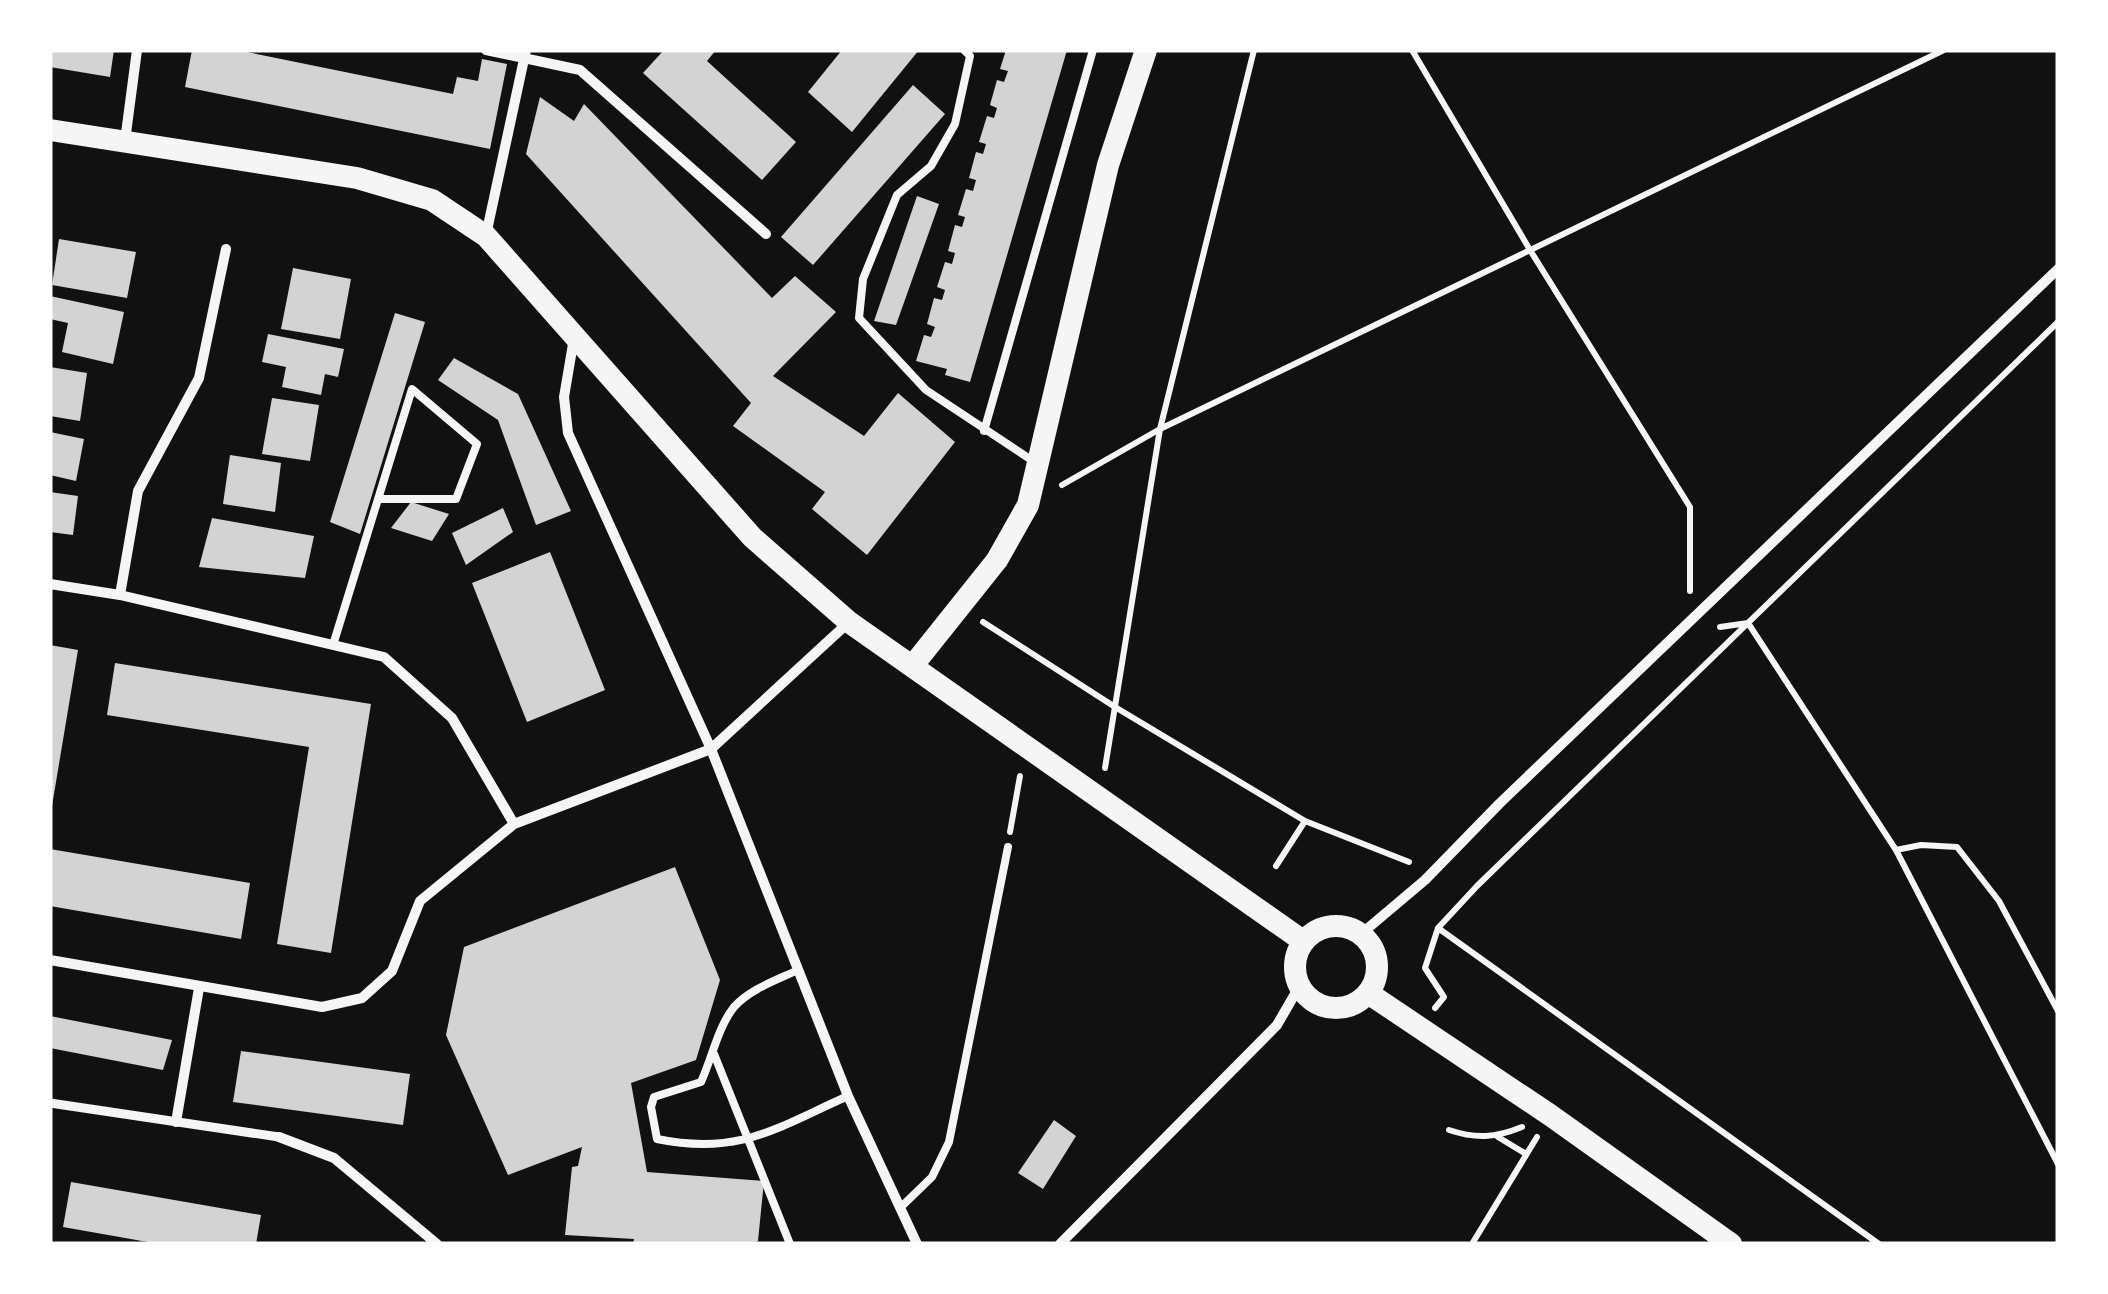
<svg xmlns="http://www.w3.org/2000/svg" width="2108" height="1294" font-family="'Source Serif 4',serif">
<rect width="100%" height="100%" fill="#111"/>
<path fill="#d3d3d3" d="M 50,50 L 114,50 L 110,77 L 50,67 Z
M 192,50 L 237,50 L 453,94 L 457,77 L 478,81 L 482,59 L 507,64 L 490,149 L 185,87 Z
M 664,50 L 716,50 L 707,61 L 796,142 L 762,180 L 643,73 Z
M 842,50 L 919,50 L 852,132 L 808,92 Z
M 1006,50 L 1067,50 L 970,382 L 945,375 L 947,369 L 916,361 L 924,335 L 931,337 L 935,327 L 927,324 L 934,298 L 942,300 L 945,290 L 937,287 L 945,262 L 952,264 L 955,253 L 948,251 L 955,225 L 962,227 L 965,217 L 958,215 L 966,189 L 973,191 L 976,180 L 969,178 L 976,152 L 983,154 L 986,144 L 979,142 L 987,116 L 994,118 L 997,108 L 990,105 L 997,80 L 1004,82 L 1008,71 L 1000,69 Z
M 913,85 L 945,114 L 813,265 L 781,237 Z
M 540,97 L 574,121 L 584,104 L 772,298 L 795,276 L 836,312 L 773,376 L 864,436 L 898,393 L 955,442 L 867,555 L 812,509 L 825,492 L 733,426 L 751,403 L 526,154 Z
M 917,196 L 939,204 L 896,325 L 874,321 Z
M 59,239 L 136,252 L 127,298 L 52,285 Z
M 293,268 L 351,279 L 340,339 L 281,329 Z
M 50,296 L 124,312 L 113,364 L 62,352 L 68,323 L 50,319 Z
M 395,313 L 425,322 L 360,534 L 330,522 Z
M 268,334 L 344,349 L 338,377 L 325,374 L 321,395 L 282,387 L 286,367 L 262,362 Z
M 454,358 L 518,394 L 571,511 L 536,525 L 498,420 L 438,380 Z
M 50,367 L 87,373 L 80,421 L 50,416 Z
M 272,398 L 319,405 L 310,461 L 262,454 Z
M 50,432 L 84,439 L 76,481 L 50,475 Z
M 230,455 L 281,463 L 275,512 L 223,504 Z
M 50,492 L 78,496 L 73,535 L 50,532 Z
M 411,502 L 449,514 L 432,541 L 391,528 Z
M 503,508 L 513,532 L 466,565 L 452,533 Z
M 212,518 L 314,536 L 305,578 L 199,567 Z
M 550,552 L 605,690 L 527,722 L 472,583 Z
M 50,645 L 78,650 L 52,806 L 50,806 Z
M 115,663 L 371,704 L 331,953 L 277,944 L 309,747 L 107,715 Z
M 50,849 L 250,883 L 241,939 L 50,906 Z
M 675,867 L 720,980 L 696,1060 L 631,1083 L 647,1172 L 764,1181 L 758,1241 L 751,1244 L 633,1244 L 634,1239 L 565,1235 L 572,1167 L 578,1166 L 582,1147 L 508,1175 L 446,1035 L 464,947 Z
M 50,1016 L 172,1040 L 163,1070 L 50,1048 Z
M 241,1051 L 410,1074 L 403,1125 L 233,1102 Z
M 1054,1120 L 1076,1136 L 1043,1189 L 1018,1173 Z
M 71,1182 L 261,1215 L 256,1244 L 159,1244 L 63,1227 Z"/>
<g fill="none" stroke-linecap="round" stroke-linejoin="round">
<path stroke="#f5f5f5" stroke-width="6" d="M 1412,50 L 1530,250 L 1690,507 L 1690,591
M 1062,485 L 1160,429 L 1944,50
M 983,622 L 1115,707 L 1305,821
M 1720,627 L 1748,623 L 1896,850 L 2058,1164
M 1105,768 L 1160,429 L 1254,50
M 1010,832 L 1020,776
M 1896,850 L 1921,845 L 1957,847 L 1999,901 L 2058,1011
M 1276,866 L 1305,821 L 1409,862
M 1438,928 L 1879,1244
M 1435,1008 L 1444,997 L 1425,968 L 1438,928 L 1477,886 L 2058,322
M 1449,1130 C 1476,1139 1495,1138 1522,1127
M 1498,1137 L 1526,1154
M 1472,1244 L 1537,1137"/>
<path stroke="#f5f5f5" stroke-width="8" d="M 964,50 L 970,56 L 955,124 L 931,166 L 897,195 L 863,279 L 859,318 L 926,390 L 1033,461
M 984,431 L 1093,50
M 333,645 L 412,389 L 477,444 L 456,499 L 378,499
M 798,970 C 777,980 750,989 734,1007 C 718,1027 712,1058 701,1082 L 654,1097 L 651,1107 L 657,1139 C 739,1156 776,1128 848,1096
M 714,1054 L 790,1244
M 900,1208 L 932,1177 L 949,1142 L 1008,847"/>
<path stroke="#f5f5f5" stroke-width="9" d="M 50,1103 L 279,1137"/>
<path stroke="#f5f5f5" stroke-width="10" d="M 486,50 L 580,70 L 766,234
M 125,141 L 137,50
M 486,235 L 526,50
M 574,338 L 564,397 L 568,433 L 711,749 L 848,1096 L 917,1244
M 50,584 L 120,595 L 384,657 L 452,718 L 514,824
M 120,595 L 138,491 L 199,378 L 226,249
M 1361,934 L 1425,880 L 1500,803 L 2058,269
M 50,960 L 322,1007 L 362,998 L 392,971 L 420,901 L 514,824 L 711,749 L 849,622
M 176,1122 L 199,988
M 279,1137 L 334,1158 L 437,1244
M 1060,1244 L 1277,1025 L 1299,987"/>
<path stroke="#f5f5f5" stroke-width="22" d="M 50,130 L 357,178 L 432,200 L 486,236 L 752,537 L 849,622 L 1303,941
M 914,664 L 997,560 L 1028,505 L 1108,165 L 1146,50
M1295 967a41 41 0 1 1 82 0a41 41 0 1 1-82 0Z
M 1368,993 L 1550,1115 L 1731,1244"/>
</g>
<rect width="2108" height="1294" fill="none" stroke="#ffffff" stroke-width="105"/>
</svg>
